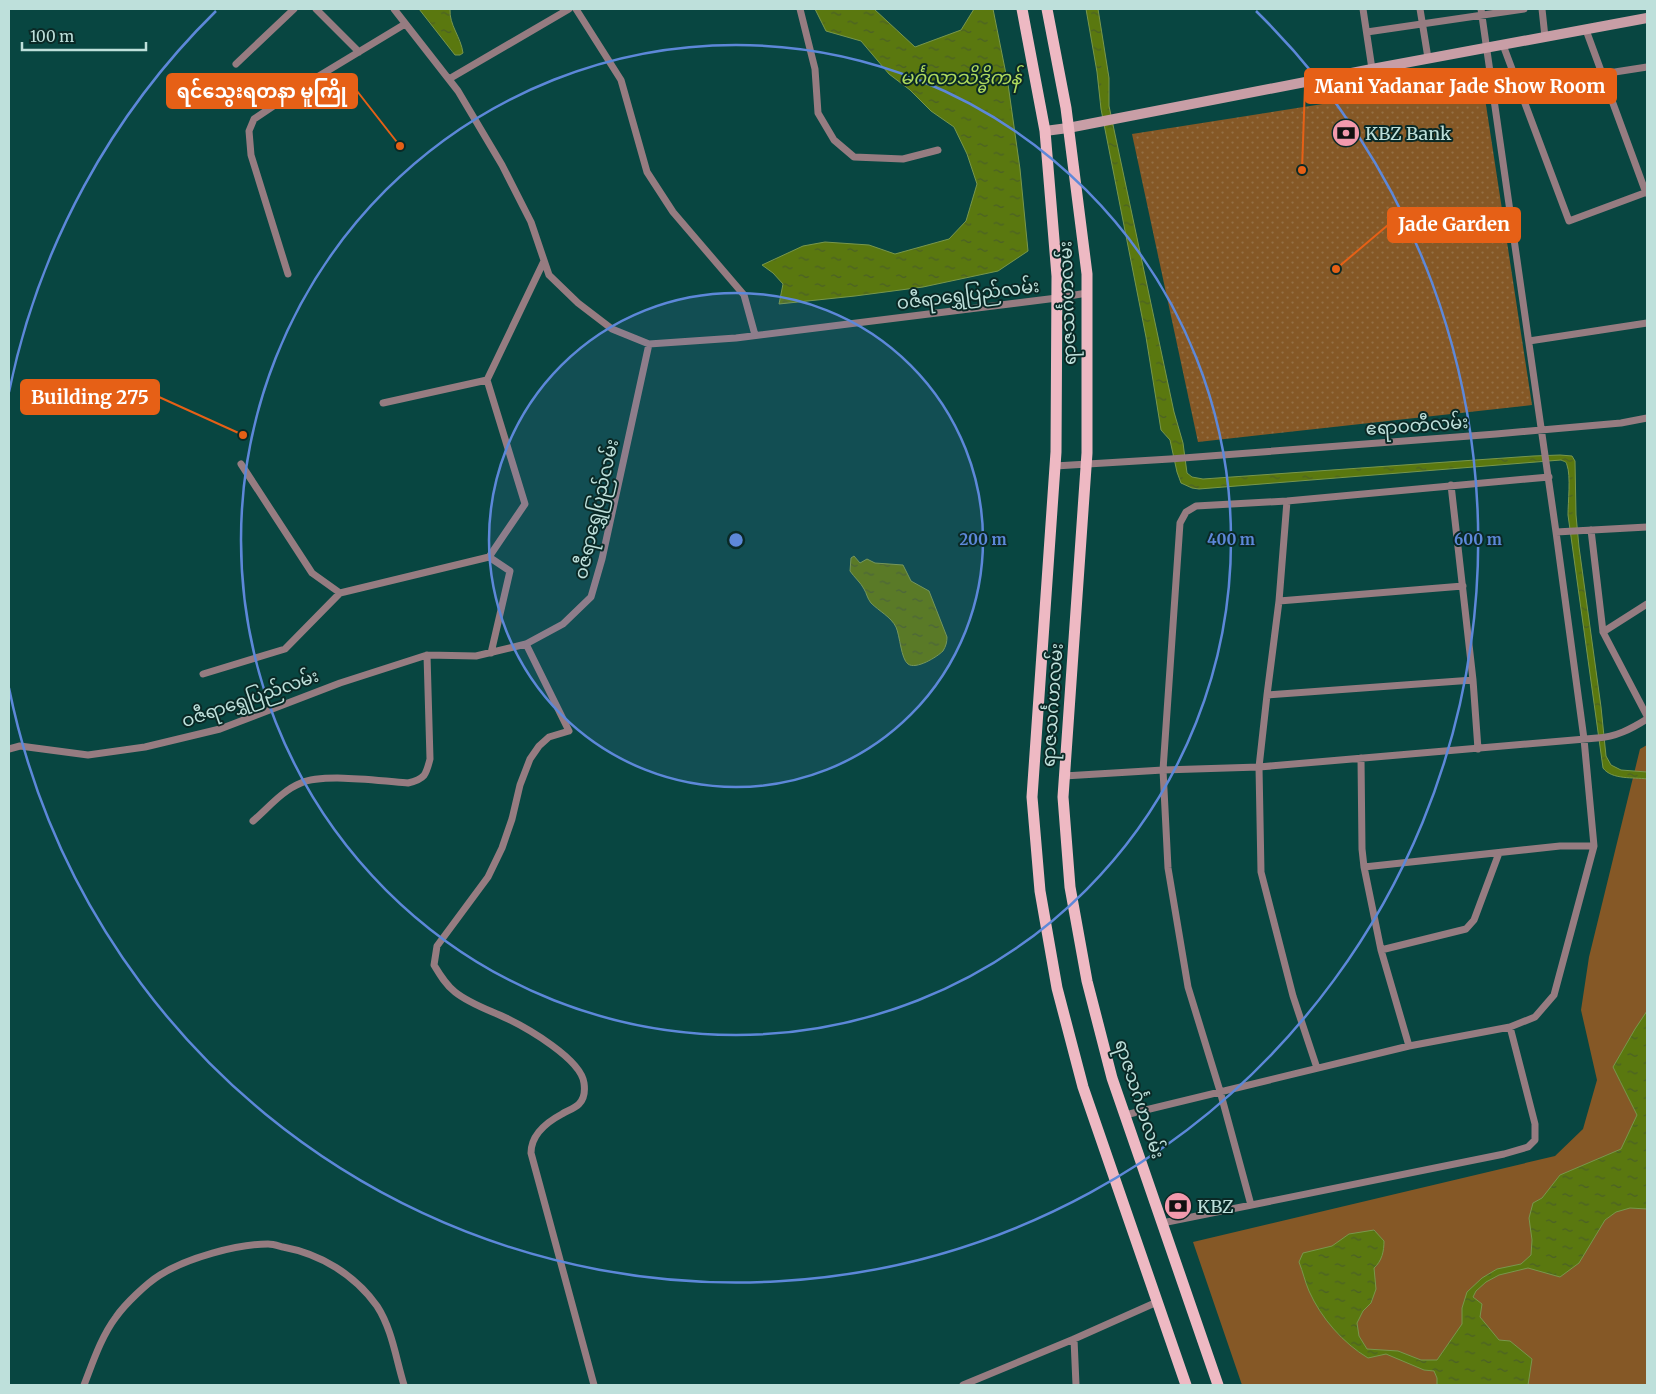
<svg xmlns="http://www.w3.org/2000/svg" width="1656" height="1394" font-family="Merriweather,'Noto Sans Myanmar',serif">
<defs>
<pattern id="garden-dots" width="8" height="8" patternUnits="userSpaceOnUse" patternTransform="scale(1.25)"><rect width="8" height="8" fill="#855826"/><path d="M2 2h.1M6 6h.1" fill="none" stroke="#947045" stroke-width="1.8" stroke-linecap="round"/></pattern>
<pattern id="water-ripples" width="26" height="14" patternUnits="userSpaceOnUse" patternTransform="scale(1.25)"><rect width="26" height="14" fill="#5a780f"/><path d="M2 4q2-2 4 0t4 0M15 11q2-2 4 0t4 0" fill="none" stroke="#4b6026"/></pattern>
</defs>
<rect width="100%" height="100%" fill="#084641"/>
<path fill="#855826" d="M 1647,745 L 1647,1385 L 1242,1385 L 1193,1242 L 1555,1156 L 1583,1129 L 1597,1080 L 1581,1010 L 1589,957 L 1640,749 Z"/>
<path fill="url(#garden-dots)" d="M 1482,79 L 1532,405 L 1198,442 L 1132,134 Z"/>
<path fill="url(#water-ripples)" stroke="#78974c" d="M 419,9 L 450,9 C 449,25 461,37 463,53 L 460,55 L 455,55 Z
M 815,9 L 874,9 L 915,47 L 961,30 L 974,9 L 993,9 L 1008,84 L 1020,169 L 1028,251 L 998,271 L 923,287 L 855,296 L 779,304 L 783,284 L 773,273 L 762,265 L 803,246 L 825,242 L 869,245 L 895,254 L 949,239 L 966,221 L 977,184 L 967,154 L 954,127 L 931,111 L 910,90 L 889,74 L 861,41 L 826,31 Z
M 1086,9 L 1098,9 L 1109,78 L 1109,106 L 1174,412 L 1183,443 L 1187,473 L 1192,477 L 1203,479 L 1533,456 L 1560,455 L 1572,456 L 1575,461 L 1576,515 L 1579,547 L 1601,707 L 1606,756 L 1611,765 L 1621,770 L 1647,772 L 1647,779 C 1633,777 1612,780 1603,768 L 1568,515 C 1568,502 1571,476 1567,465 C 1566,461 1565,462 1561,460 L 1199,489 L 1192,488 L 1181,483 L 1177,472 L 1170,440 L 1161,430 L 1146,337 L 1101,109 L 1097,72 Z
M 854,556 L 860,563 L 867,559 L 875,563 L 903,565 L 911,581 L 929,591 L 947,637 C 947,642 946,646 943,651 C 937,657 916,670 908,664 C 901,659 900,636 896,627 C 891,617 879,611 871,603 C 867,598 867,594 864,589 C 861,583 854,577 850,571 L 851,558 Z
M 1647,1011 L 1647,1209 L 1630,1208 L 1616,1212 L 1605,1220 L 1579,1263 L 1560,1277 L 1528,1268 L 1499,1275 L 1486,1282 L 1476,1291 L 1473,1297 L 1482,1304 L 1480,1317 L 1499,1340 L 1510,1341 L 1532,1359 L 1528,1385 L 1437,1385 L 1437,1378 L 1434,1371 L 1424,1370 L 1386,1354 L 1368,1358 C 1343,1343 1321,1318 1309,1291 C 1305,1282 1303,1272 1299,1262 L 1303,1253 L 1332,1246 L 1349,1234 L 1374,1230 L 1384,1241 C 1384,1251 1382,1261 1374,1268 L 1376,1289 L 1371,1303 L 1363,1311 L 1357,1323 L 1359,1336 L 1367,1349 L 1398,1351 L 1421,1360 L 1437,1360 L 1462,1324 L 1462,1308 L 1467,1292 L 1482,1278 L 1497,1269 L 1521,1264 L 1531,1255 L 1532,1240 L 1529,1218 L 1533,1203 L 1542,1198 L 1560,1175 L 1621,1149 L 1637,1115 L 1613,1067 L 1635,1029 Z"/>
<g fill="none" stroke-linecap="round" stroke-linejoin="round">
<path stroke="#967c81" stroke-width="7" d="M 316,9 L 359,52
M 394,9 L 458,91 L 502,165 L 531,222 L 549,275 L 578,303 L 612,329 L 649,344
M 576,9 L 621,80 L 647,172 L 673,212 L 744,295 L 755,335
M 800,9 L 815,69 L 818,113 L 834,140 L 854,157 L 903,159 L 938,150
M 1363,9 L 1372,69
M 1420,9 L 1428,58
M 1542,9 L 1545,37
M 1586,30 L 1646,193
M 1367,32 L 1524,9
M 1503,45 L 1569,221 L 1647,192
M 236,64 L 294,9
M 449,79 L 569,9
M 1521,93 L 1602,74 L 1647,67
M 288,274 L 251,155 L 249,131 L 254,119 L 309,82 L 405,24
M 1529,341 L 1647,323
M 383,403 L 487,380
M 241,464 L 312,573 L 340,593 L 489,557 L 510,571 L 491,653
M 1055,466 L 1170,459 L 1496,434 L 1621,423 L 1647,418
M 1451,485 L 1473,680 L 1478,749
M 1287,501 L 1279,601 L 1267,695 L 1259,767 L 1261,872 L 1293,996 L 1317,1068
M 1591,530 L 1603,632 L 1647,716
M 1556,532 L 1647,527
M 489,557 L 525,504 L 487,380 L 544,261
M 1279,601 L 1463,586
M 1603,632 L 1647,604
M 526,644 L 569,731 L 549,737 L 539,746 L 530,759 L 520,785 L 512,819 L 502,848 L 488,877 L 437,946 L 434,965 C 440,975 446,985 455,992 C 470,1004 489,1010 506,1018 C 527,1028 581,1059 584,1083 C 585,1090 584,1099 579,1104 C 575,1108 567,1111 562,1114 C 547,1122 531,1135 531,1153 L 594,1385
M 203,674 L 285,649 L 340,593
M 1267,695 L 1473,680
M 9,749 L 20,746 L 88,755 L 145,747 L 220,729 L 340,683 L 427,655 L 476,656 L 526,644 L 563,624 L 591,597 L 602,559 L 649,344 L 736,338 L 1057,298 L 1087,293
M 1361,758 L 1362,849 L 1364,867 L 1381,950 L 1409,1046
M 1064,776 L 1163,770 L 1259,767 L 1597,738 C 1616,737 1631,729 1647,719
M 253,821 C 268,808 283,790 301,783 C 323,773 383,781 408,783 C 425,779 426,775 430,759 L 427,655
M 1364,867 L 1560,846 L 1594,846
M 1381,950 L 1466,929 L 1474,920 L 1499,853
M 1125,1115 L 1409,1046 L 1510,1027 L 1535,1017 L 1554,995 L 1594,846 L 1584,739 L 1556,532 L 1481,9
M 1251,1205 L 1220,1091 L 1188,987 L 1168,868 L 1163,770 L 1180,523 L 1186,512 L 1196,506 L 1287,501 L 1549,477
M 1162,1223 L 1504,1154 L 1528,1147 L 1535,1140 L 1535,1124 L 1510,1027
M 1074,1339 L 1076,1385
M 84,1385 C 93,1362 101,1337 116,1317 C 125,1304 147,1283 160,1275 C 187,1258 237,1244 268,1244 C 273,1244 279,1246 283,1247 C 321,1254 355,1275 377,1306 C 392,1329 396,1359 404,1385
M 963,1385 L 1074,1339 L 1157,1302"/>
<path stroke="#c89ea6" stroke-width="10" d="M 1045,131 L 1068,128 L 1372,69 L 1647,18"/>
<path stroke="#eeb9c3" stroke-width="11" d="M 1022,9 L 1045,131 L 1057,276 L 1056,452 L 1032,797 L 1040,891 L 1057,988 L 1083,1087 L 1186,1385
M 1047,9 L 1066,108 L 1087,274 L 1087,453 L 1063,797 L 1070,887 L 1087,981 L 1112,1078 L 1218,1385"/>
</g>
<circle cx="736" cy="540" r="247" fill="#5d88d9" fill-opacity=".12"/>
<g fill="none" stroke="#5d88d9" stroke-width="2.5">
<circle cx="736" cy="540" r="247"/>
<circle cx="736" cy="540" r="495"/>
<path d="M9 392A742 742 0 0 1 216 11M1256 11A742 742 0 1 1 9 688"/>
</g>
<defs>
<symbol id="bank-disc" viewBox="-11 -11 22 22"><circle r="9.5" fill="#f29aad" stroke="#0a2926"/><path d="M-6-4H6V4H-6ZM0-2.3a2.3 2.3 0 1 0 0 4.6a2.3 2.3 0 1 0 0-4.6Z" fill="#111"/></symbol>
</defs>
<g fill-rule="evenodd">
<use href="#bank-disc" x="1330" y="117" width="32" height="32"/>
<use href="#bank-disc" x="1162" y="1190" width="32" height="32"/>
</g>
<g text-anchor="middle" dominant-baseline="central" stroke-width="4" stroke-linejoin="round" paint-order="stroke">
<g font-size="18" fill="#bee0db" stroke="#0a2926" text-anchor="start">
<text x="1365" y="133">KBZ Bank</text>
<text x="1197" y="1206">KBZ</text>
</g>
<g font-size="18" fill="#bee0db" stroke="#0a2926">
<text transform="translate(968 294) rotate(-7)">ဝဇီရာရွှေပြည်လမ်း</text>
<text transform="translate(1067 303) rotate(-92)">ရာဇသင်္ဂဟလမ်း</text>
<text transform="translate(1417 425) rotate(-4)">ဧရာဝတီလမ်း</text>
<text transform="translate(596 509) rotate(-77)">ဝဇီရာရွှေပြည်လမ်း</text>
<text transform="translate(250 698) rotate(-19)">ဝဇီရာရွှေပြည်လမ်း</text>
<text transform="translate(1052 705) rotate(-86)">ရာဇသင်္ဂဟလမ်း</text>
<text transform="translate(1140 1099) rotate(72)">ရာဇသင်္ဂဟလမ်း</text>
</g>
<g font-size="19" font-style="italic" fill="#aed95d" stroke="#0a2926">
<text x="961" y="77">မင်္ဂလာသိဒ္ဓိကန်</text>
</g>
</g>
<circle cx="736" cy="540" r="8" fill="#5d88d9" stroke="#0a2926" stroke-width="2.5"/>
<g font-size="15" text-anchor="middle" font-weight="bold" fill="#5d88d9" stroke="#0a2926" stroke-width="4" stroke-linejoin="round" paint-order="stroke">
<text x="983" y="545">200 m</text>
<text x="1231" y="545">400 m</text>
<text x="1478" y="545">600 m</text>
</g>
<path fill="none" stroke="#e66016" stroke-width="2" d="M1302 170L1305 86M400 146L357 91M1336 269L1388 225M243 435L159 397"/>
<g fill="#e66016" stroke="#0a2926" stroke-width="2">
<circle cx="1302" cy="170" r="5"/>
<circle cx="400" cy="146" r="5"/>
<circle cx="1336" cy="269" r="5"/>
<circle cx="243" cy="435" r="5"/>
</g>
<g fill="#e66016" stroke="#e66016" stroke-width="2">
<rect x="1305" y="69" width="311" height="34" rx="5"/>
<rect x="167" y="74" width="190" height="34" rx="5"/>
<rect x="1388" y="208" width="132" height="34" rx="5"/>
<rect x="21" y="380" width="138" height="34" rx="5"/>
</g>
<g font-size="19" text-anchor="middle" font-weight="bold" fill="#fff">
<text x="1460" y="93">Mani Yadanar Jade Show Room</text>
<text x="262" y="98">ရင်သွေးရတနာ မူကြို</text>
<text x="1454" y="231">Jade Garden</text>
<text x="90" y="404">Building 275</text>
</g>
<rect width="1656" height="1394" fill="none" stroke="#bee0db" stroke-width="20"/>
<path d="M22 42v8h124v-8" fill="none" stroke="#bee0db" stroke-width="2.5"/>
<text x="30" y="42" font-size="15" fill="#bee0db" stroke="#0a2926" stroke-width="4" paint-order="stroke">100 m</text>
</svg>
